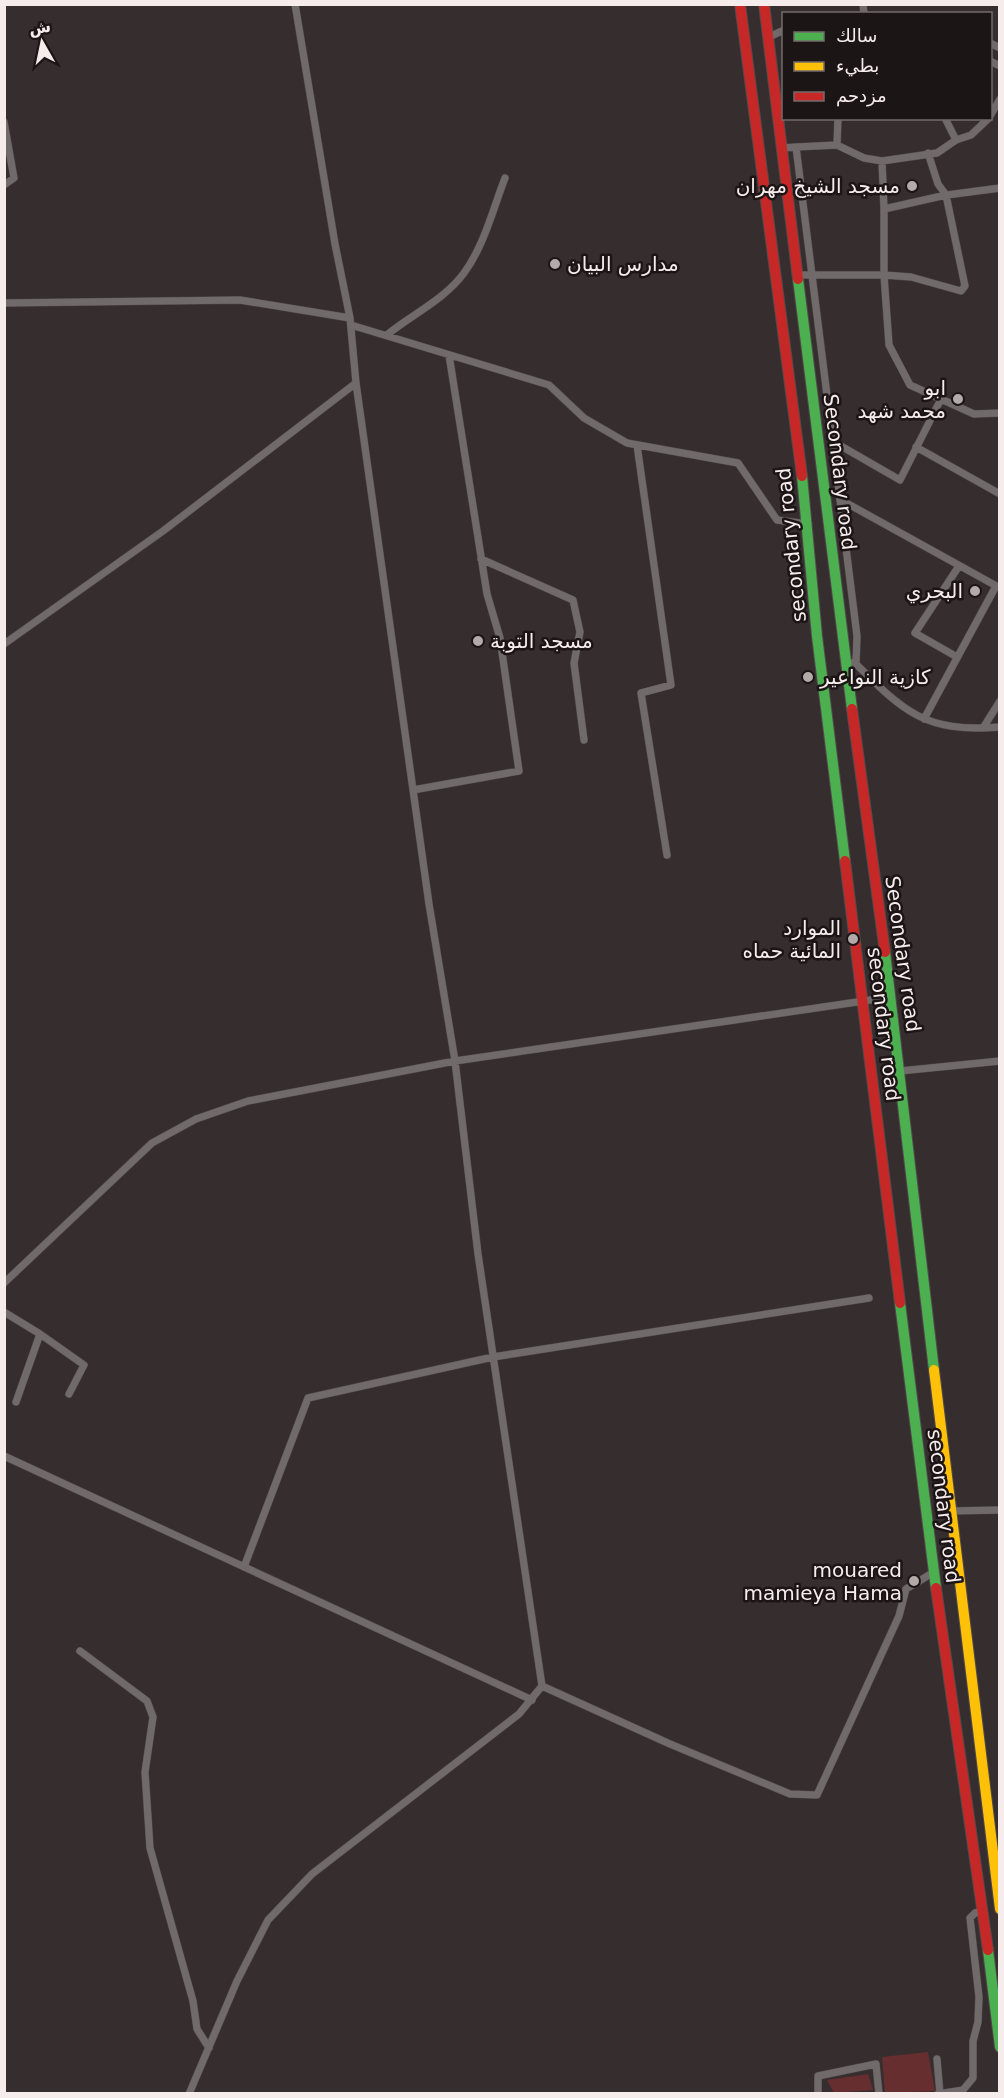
<svg xmlns="http://www.w3.org/2000/svg" width="1004" height="2098" font-family="'DejaVu Sans','Noto Sans Arabic',sans-serif">
<rect width="100%" height="100%" fill="#362e2e"/>
<path fill="#662e2f" d="M 928,2052 L 935,2091 L 885,2093 L 882,2057 Z
M 868,2074 L 873,2090 L 834,2093 L 827,2080 Z"/>
<g fill="none" stroke-linecap="round" stroke-linejoin="round">
<defs>
<path id="street" d="M 295,4 L 335,244 L 350,318 L 356,383 L 429,904 L 455,1061 L 478,1254 L 542,1686
M 863,4 L 864,14
M 769,37 L 784,30
M 990,43 L 1000,48
M 990,61 L 1000,66
M 990,116 L 1000,99
M 945,118 L 956,140
M 4,122 L 14,178 L 4,185
M 837,145 L 838,118
M 796,147 L 837,145 L 864,158 L 882,161 L 937,153 L 956,140 L 971,135 L 989,118
M 782,148 L 796,147 L 857,636 L 856,664
M 928,153 L 938,184 L 946,195 L 965,286 L 961,291 L 911,277 L 884,275 L 884,209 L 946,195 L 947,195 L 1000,188
M 882,161 L 884,209
M 798,275 L 884,275 L 889,345 L 910,385 L 974,414 L 1000,413
M 4,303 L 240,300 L 350,318
M 351,325 L 549,385 L 584,418 L 627,443 L 738,463 L 777,520 L 808,524
M 388,334 C 413,314 445,299 464,273 C 484,246 493,209 505,178
M 834,442 L 900,480 L 941,399
M 637,445 L 671,685 L 641,693 L 667,855
M 916,447 L 1000,494
M 841,500 L 1000,588
M 481,559 L 573,600 L 580,632 L 574,663 L 584,740
M 4,644 L 163,531 L 356,383
M 957,657 L 915,633 L 959,566
M 854,662 C 904,712 925,733 1000,727
M 924,719 L 996,586
M 983,728 L 1000,701
M 413,790 L 519,771 L 500,638 L 487,594 L 449,355
M 900,1071 L 1000,1061
M 4,1283 L 152,1143 L 196,1119 L 248,1101 L 455,1061 L 891,997
M 4,1312 L 40,1334 L 16,1402
M 40,1334 L 84,1365 L 69,1394
M 4,1456 L 532,1700
M 950,1511 L 1000,1510
M 244,1567 L 308,1398 L 493,1357 L 869,1298
M 80,1651 L 147,1701 L 153,1717 L 145,1772 L 150,1848 L 193,2001 L 197,2029 L 209,2048
M 937,2059 L 940,2094
M 189,2094 L 237,1981 L 268,1920 L 312,1874 L 519,1714 L 542,1686 L 670,1744 L 790,1794 L 817,1795 L 899,1616 L 906,1589 L 934,1572
M 818,2094 L 818,2076 L 876,2064 L 879,2094
M 938,2094 L 963,2090 L 973,2078 L 973,2041 L 978,2022 L 979,1997 L 970,1918 L 975,1913 L 983,1911"/>
<path id="fast" d="M 798,279 L 852,709
M 802,476 L 817,636 L 845,861
M 885,952 L 934,1370
M 900,1303 L 936,1588
M 988,1950 L 1000,2047"/>
<path id="slow" d="M 934,1370 L 1000,1909"/>
<path id="jam" d="M 740,4 L 802,476
M 764,4 L 798,279
M 852,709 L 885,952
M 845,861 L 900,1303
M 936,1588 L 988,1950"/>
</defs>
<use href="#street" stroke="#504a4a" stroke-width="8"/>
<use href="#fast" stroke="#504a4a" stroke-width="12"/>
<use href="#slow" stroke="#504a4a" stroke-width="12"/>
<use href="#jam" stroke="#504a4a" stroke-width="12"/>
<use href="#street" stroke="#716a6a" stroke-width="7"/>
<use href="#fast" stroke="#4caf50" stroke-width="10"/>
<use href="#slow" stroke="#ffc107" stroke-width="10"/>
<use href="#jam" stroke="#c62828" stroke-width="10"/>
</g>
<g fill="#b3aaaa" stroke="#1c1515" stroke-width="2">
<circle cx="912" cy="186" r="6"/>
<circle cx="555" cy="264" r="6"/>
<circle cx="958" cy="399" r="6"/>
<circle cx="975" cy="591" r="6"/>
<circle cx="478" cy="641" r="6"/>
<circle cx="808" cy="677" r="6"/>
<circle cx="853" cy="939" r="6"/>
<circle cx="914" cy="1581" r="6"/>
</g>
<g text-anchor="middle" dominant-baseline="central" stroke-width="5" stroke-linejoin="round" paint-order="stroke">
<g font-size="20" fill="#f6ecec" stroke="#1c1515" text-anchor="end">
<text x="900" y="186">مسجد الشيخ مهران</text>
<text x="567" y="264" text-anchor="start">مدارس البيان</text>
<text x="946" y="388">ابو<tspan x="946" dy="23">محمد شهد</tspan></text>
<text x="963" y="591">البحري</text>
<text x="490" y="641" text-anchor="start">مسجد التوبة</text>
<text x="820" y="677" text-anchor="start">كازية النواعير</text>
<text x="841" y="928">الموارد<tspan x="841" dy="23">المائية حماه</tspan></text>
<text x="902" y="1570">mouared<tspan x="902" dy="23">mamieya Hama</tspan></text>
</g>
<g font-size="20" fill="#f6ecec" stroke="#1c1515">
<text transform="translate(840 472) rotate(83)">Secondary road</text>
<text transform="translate(791 545) rotate(-96)">secondary road</text>
<text transform="translate(903 954) rotate(82)">Secondary road</text>
<text transform="translate(884 1024) rotate(83)">secondary road</text>
<text transform="translate(944 1506) rotate(83)">secondary road</text>
</g>
</g>
<rect width="1004" height="2098" fill="none" stroke="#f6ecec" stroke-width="12"/>
<rect x="782" y="12" width="210" height="108" fill="#1c1515" stroke="#736b6b" stroke-width="1.5"/>
<rect x="794" y="32" width="30" height="9" fill="#4caf50" stroke="#736b6b" stroke-width="1.5"/>
<text x="836" y="42" font-size="18" fill="#f6ecec">سالك</text>
<rect x="794" y="62" width="30" height="9" fill="#ffc107" stroke="#736b6b" stroke-width="1.5"/>
<text x="836" y="72" font-size="18" fill="#f6ecec">بطيء</text>
<rect x="794" y="92" width="30" height="9" fill="#c62828" stroke="#736b6b" stroke-width="1.5"/>
<text x="836" y="102" font-size="18" fill="#f6ecec">مزدحم</text>
<g transform="translate(42 42) rotate(351)" stroke="#1c1515" stroke-width="4.5" paint-order="stroke">
<path d="M0-4.5L10 22L0 15L-10 22Z" fill="#f6ecec"/>
<text y="-9" font-size="16" font-weight="bold" text-anchor="middle" fill="#f6ecec">ش</text>
</g>
</svg>
